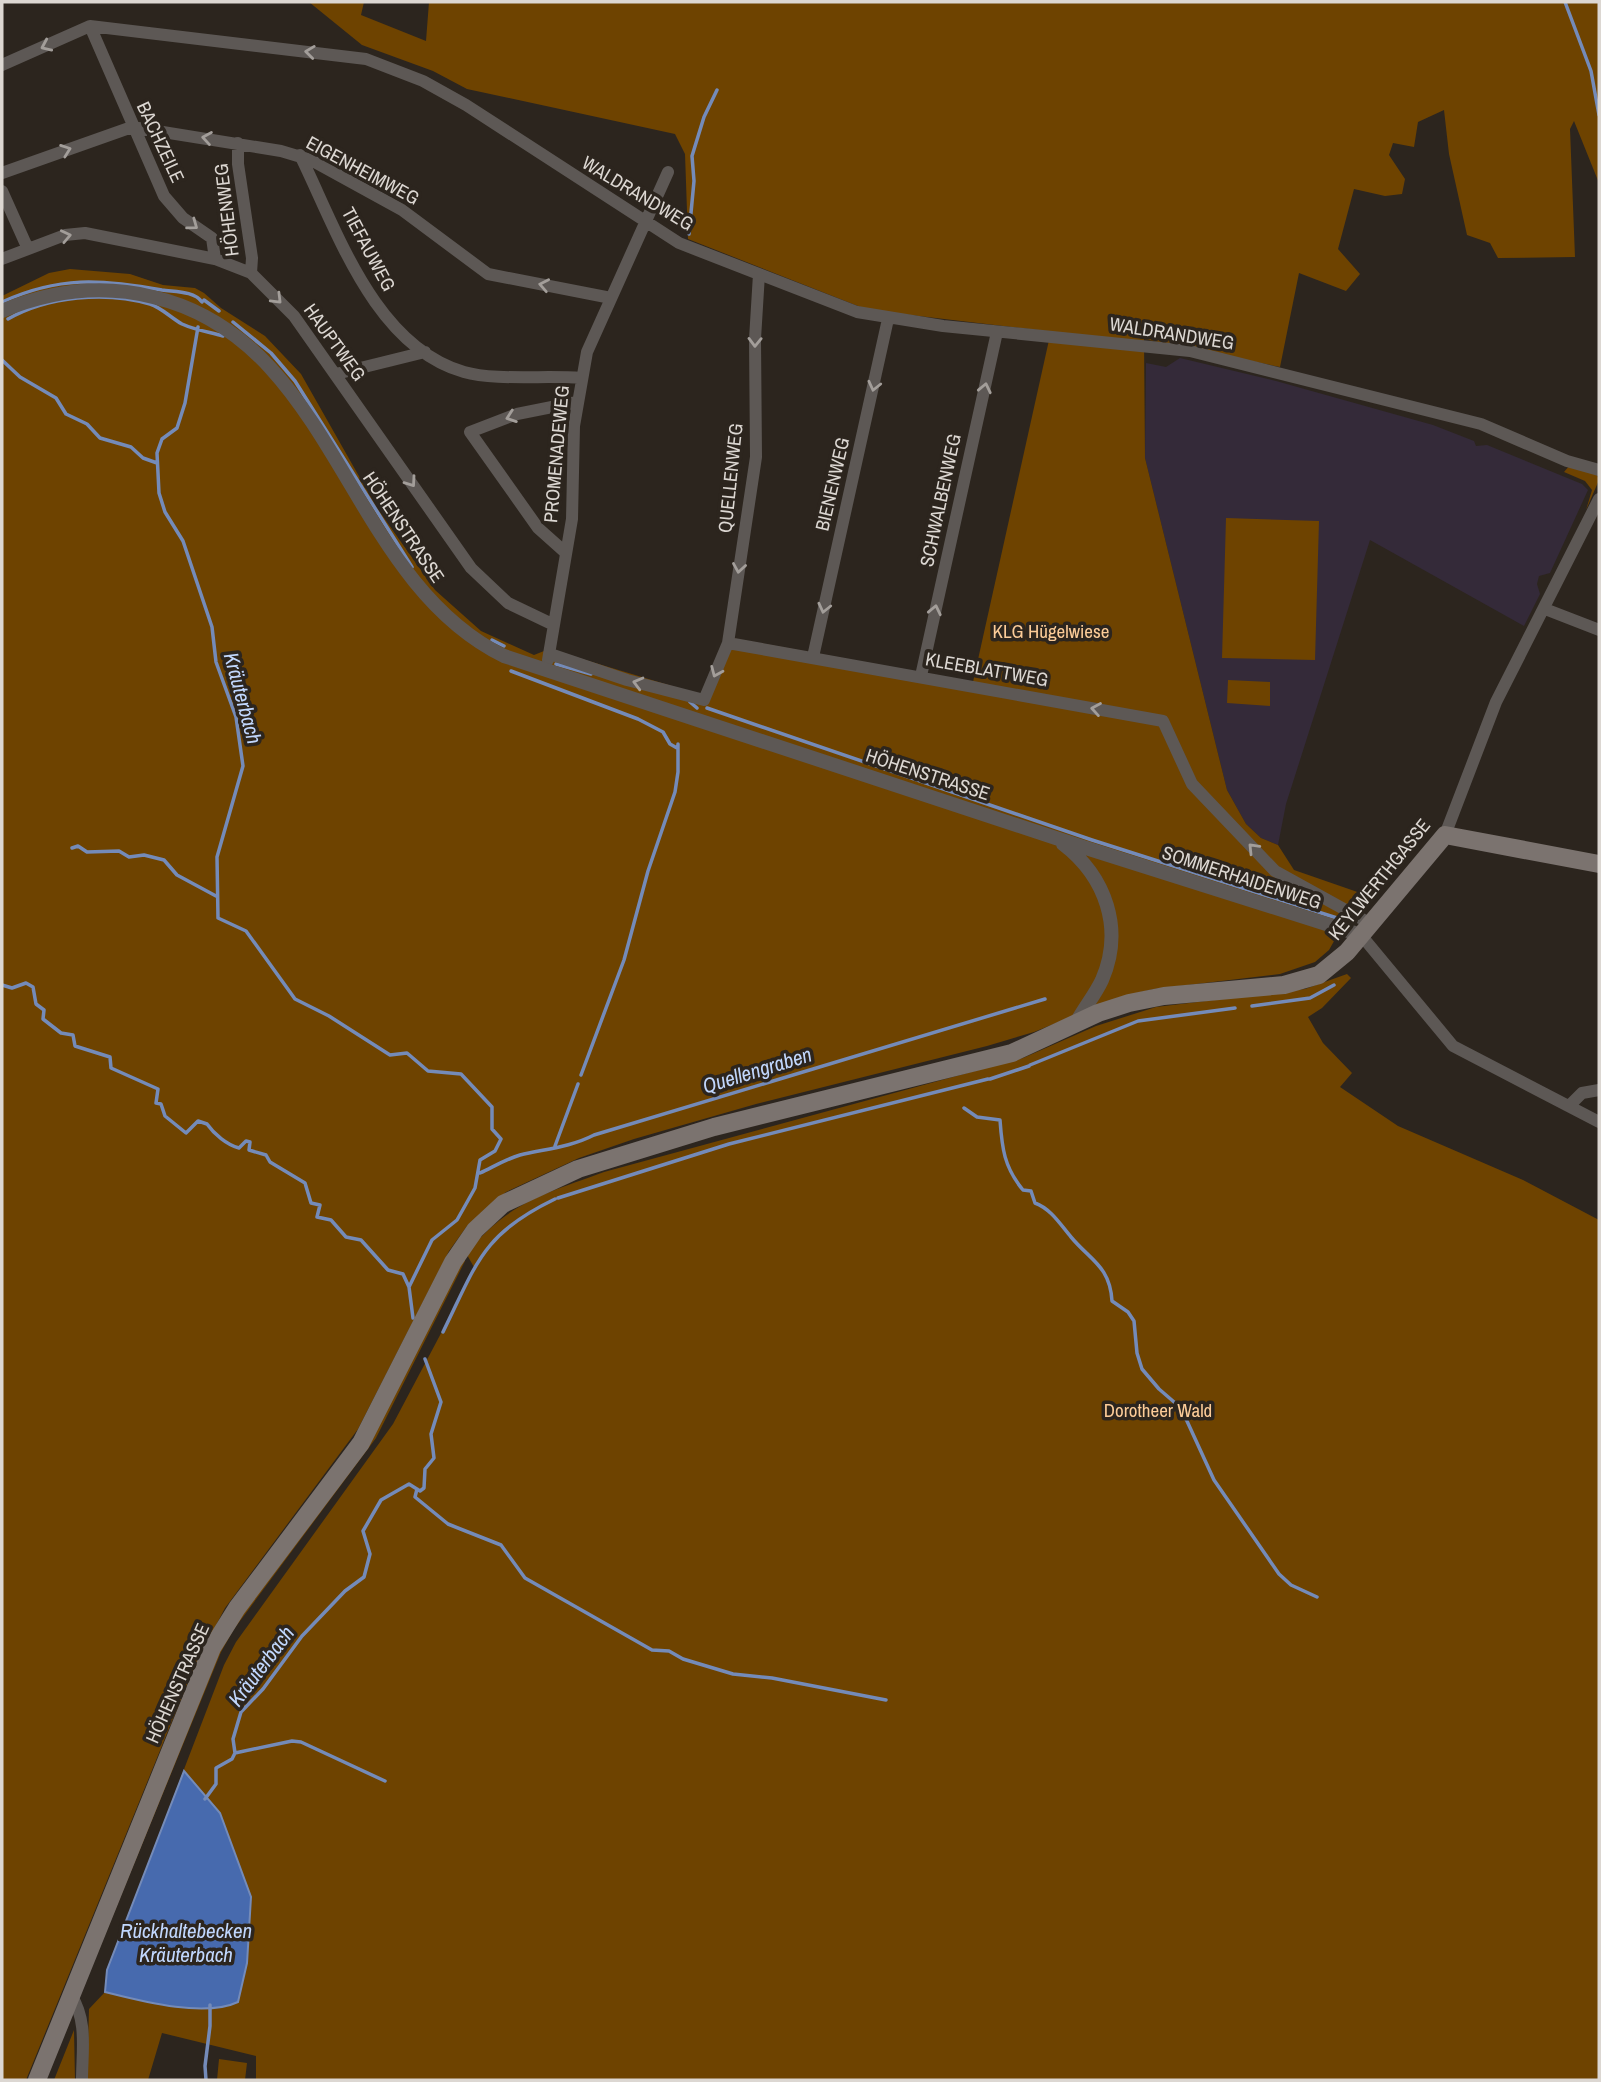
<svg xmlns="http://www.w3.org/2000/svg" width="1601" height="2082" font-family="'Archivo Narrow',sans-serif">
<rect width="100%" height="100%" fill="#2c251e"/>
<path fill="#342a39" d="M 1180,358 L 1276,381 L 1433,425 L 1474,441 L 1476,446 L 1487,445 L 1582,484 L 1588,490 L 1550,573 L 1539,576 L 1537,584 L 1540,594 L 1524,626 L 1370,540 L 1286,804 L 1278,845 L 1261,838 L 1246,824 L 1227,790 L 1145,458 L 1146,363 L 1166,367 Z"/>
<path fill="#6e4300" d="M 309,2 L 364,2 L 361,15 L 426,41 L 429,2 L 1599,2 L 1599,183 L 1574,121 L 1570,129 L 1575,257 L 1498,258 L 1490,243 L 1467,235 L 1449,154 L 1444,110 L 1418,122 L 1414,147 L 1393,143 L 1389,155 L 1405,179 L 1402,194 L 1385,196 L 1354,189 L 1338,249 L 1360,274 L 1346,291 L 1299,273 L 1280,367 L 1144,339 L 1145,458 L 1227,790 L 1246,824 L 1261,838 L 1278,845 L 1294,870 L 1369,896 L 1346,920 L 1329,950 L 1315,962 L 1280,974 L 1154,989 L 1120,997 L 1034,1032 L 987,1046 L 756,1104 L 634,1139 L 579,1158 L 506,1192 L 467,1226 L 449,1251 L 358,1429 L 225,1608 L 194,1667 L 26,2080 L 2,2080 L 2,296 L 49,273 L 70,269 L 130,274 L 163,285 L 195,288 L 204,293 L 221,308 L 265,336 L 301,374 L 377,508 L 435,590 L 481,631 L 534,655 L 544,651 L 562,653 L 695,693 L 703,694 L 726,637 L 973,682 L 1049,340 L 1046,331 L 868,310 L 688,239 L 685,154 L 675,134 L 467,89 L 433,71 L 362,45 Z
M 1570,465 L 1596,473 L 1599,480 L 1586,510 L 1592,490 L 1585,481 L 1564,472 Z
M 1226,518 L 1319,521 L 1315,660 L 1222,658 Z
M 1228,680 L 1270,682 L 1270,706 L 1227,703 Z
M 1347,974 L 1351,978 L 1322,1008 L 1308,1017 L 1323,1043 L 1352,1073 L 1340,1087 L 1398,1126 L 1523,1180 L 1599,1220 L 1599,2080 L 256,2080 L 256,2056 L 162,2033 L 148,2080 L 87,2080 L 89,2009 L 105,1992 L 107,1970 L 224,1665 L 236,1642 L 393,1424 L 475,1269 L 466,1253 C 511,1201 542,1195 604,1172 L 1023,1058 L 1096,1026 L 1156,1007 L 1305,989 Z
M 463,1255 L 465,1261 L 376,1438 L 234,1629 L 221,1652 L 95,1959 L 218,1650 L 291,1546 Z
M 74,2030 L 75,2080 L 54,2080 Z
M 219,2059 L 247,2063 L 245,2080 L 217,2080 Z"/>
<path fill="#476aae" stroke="#748bb9" stroke-width="2" d="M 184,1771 L 220,1813 L 251,1897 L 247,1963 L 238,2002 C 204,2018 141,2001 105,1992 L 107,1970 Z"/>
<g fill="none" stroke-linecap="round" stroke-linejoin="round">
<path stroke="#748bb9" stroke-width="3.5" d="M 1565,2 L 1591,71 L 1599,115
M 689,234 L 694,181 L 692,156 L 704,117 L 717,90
M 204,300 L 219,311
M 2,302 C 59,276 101,279 162,290 C 176,292 194,291 202,302
M 8,319 C 48,296 106,291 150,304 C 162,308 171,318 182,324 C 195,330 209,332 223,336
M 233,322 L 271,353 L 295,381 L 412,567
M 198,327 L 185,403 L 177,428 L 162,439 L 157,453 L 159,493 L 165,512 L 183,541 L 212,627 L 216,662 L 236,717 L 243,766 L 217,857 L 218,918 L 246,931 L 295,999 L 329,1016 L 390,1055 L 407,1053 L 428,1071 L 461,1074 L 492,1107 L 492,1129 L 501,1139 L 495,1151 L 480,1160 L 475,1188 L 457,1220 L 432,1240 L 409,1287 L 413,1318
M 2,360 L 20,377 L 56,398 L 66,414 L 87,424 L 100,438 L 131,447 L 143,458 L 157,463
M 492,640 L 504,646
M 556,664 L 591,674
M 511,671 L 638,719 L 663,732 L 670,744 L 677,748
M 690,702 L 697,708
M 707,708 L 1092,840 L 1337,918
M 72,848 L 78,846 L 87,852 L 119,851 L 129,857 L 144,855 L 164,860 L 177,875 L 216,896
M 2,985 L 12,988 L 26,983 L 33,987 L 36,1004 L 44,1010 L 43,1019 L 61,1033 L 73,1035 L 75,1046 L 110,1057 L 111,1068 L 158,1089 L 156,1103 L 161,1104 L 165,1116 L 186,1133 L 198,1121 L 207,1124 C 214,1134 227,1145 239,1148 L 246,1141 L 250,1142 L 249,1150 L 266,1155 L 270,1162 L 305,1183 L 311,1203 L 320,1205 L 317,1217 L 331,1220 L 346,1237 L 361,1240 L 388,1270 L 403,1274 L 409,1287
M 1252,1006 L 1310,998 L 1334,985
M 1030,1065 L 1138,1021 L 1235,1008
M 581,1075 L 624,960 L 648,871 L 675,792 L 678,772 L 678,744
M 990,1079 L 1029,1066
M 964,1108 L 977,1117 L 1000,1120 C 1002,1148 1004,1167 1023,1190 L 1031,1191 L 1035,1203 C 1051,1209 1060,1224 1071,1237 C 1090,1260 1110,1266 1112,1301 L 1128,1312 L 1134,1321 L 1137,1353 L 1142,1369 L 1159,1389 L 1181,1408 L 1214,1480 L 1279,1574 L 1291,1585 L 1317,1597
M 555,1146 L 578,1084
M 480,1173 C 493,1167 506,1159 520,1155 C 545,1149 571,1147 594,1135 L 1045,999
M 558,1198 L 729,1144 L 988,1079
M 443,1332 C 477,1263 482,1234 555,1199
M 417,1489 L 415,1497 L 448,1524 L 501,1545 L 525,1578 L 652,1650 L 669,1651 L 683,1659 L 733,1674 L 772,1678 L 886,1700
M 235,1753 L 292,1741 L 301,1742 L 385,1781
M 205,1799 L 216,1784 L 216,1768 L 232,1759 L 235,1753 L 233,1739 L 241,1712 L 263,1689 L 302,1636 L 345,1591 L 364,1577 L 370,1554 L 363,1531 L 381,1500 L 409,1484 L 420,1491 L 424,1488 L 425,1469 L 434,1458 L 431,1434 L 441,1402 L 425,1359
M 206,2080 L 205,2066 L 210,2026 L 210,2005"/>
<path stroke="#5d5855" stroke-width="12" d="M 90,26 L 164,196 L 183,218 L 212,238 L 215,259
M 2,65 L 90,26 L 366,59 L 423,81 L 466,105 L 679,243 L 857,312 L 943,326 L 1190,351 L 1481,424 L 1567,461 L 1599,470
M 238,143 L 238,164 L 252,258 L 251,273
M 300,155 C 337,230 374,346 464,372 C 495,381 547,375 581,378
M 2,173 L 132,127 L 281,151 L 311,160 L 402,210 L 488,274 L 611,298
M 2,191 L 28,249
M 2,259 L 65,235 L 85,233 L 215,259 L 251,273 L 294,316 L 471,568 L 508,603 L 554,625
M 336,374 L 425,352
M 566,553 L 538,528 L 470,432 L 517,414 L 577,402
M 1545,609 L 1599,630
M 728,643 L 1163,721 L 1192,784 L 1275,871 L 1371,924
M 550,654 L 627,680 L 704,700 L 728,643 L 756,457 L 755,339 L 759,274
M 813,657 L 888,319
M 548,660 L 572,519 L 574,426 L 587,352 L 668,172
M 921,676 L 997,332
M 1445,835 L 1496,702 L 1599,499
M 1361,935 L 1453,1046 L 1599,1122
M 1570,1105 L 1582,1093 L 1599,1090
M 71,1995 C 88,2021 82,2051 82,2080"/>
<path stroke="#5d5855" stroke-width="14" d="M 2,311 C 50,291 101,284 153,297 C 337,340 345,578 504,656 L 1083,847 L 1361,935
M 1063,844 C 1106,877 1124,929 1102,980 C 1095,995 1084,1008 1076,1023"/>
<path stroke="#7b736f" stroke-width="18" d="M 37,2080 L 212,1648 L 237,1608 L 361,1443 L 453,1262 L 475,1230 L 503,1204 L 578,1169 L 714,1127 L 1012,1053 L 1098,1013 L 1129,1003 L 1164,996 L 1284,985 L 1319,975 L 1347,952 L 1445,835 L 1599,864"/>
</g>
<defs><path id="oneway-chevron" d="M-2-3.5L2.5 0L-2 3.5" fill="none" stroke-width="1.6" stroke-linecap="round" stroke-linejoin="round" transform="scale(1.75)"/></defs>
<g stroke="#a39e9a">
<use href="#oneway-chevron" transform="translate(46 46) rotate(156)"/>
<use href="#oneway-chevron" transform="translate(310 52) rotate(-173)"/>
<use href="#oneway-chevron" transform="translate(207 138) rotate(-171)"/>
<use href="#oneway-chevron" transform="translate(66 150) rotate(-20)"/>
<use href="#oneway-chevron" transform="translate(193 225) rotate(36)"/>
<use href="#oneway-chevron" transform="translate(66 236) rotate(-12)"/>
<use href="#oneway-chevron" transform="translate(544 285) rotate(-169)"/>
<use href="#oneway-chevron" transform="translate(277 299) rotate(45)"/>
<use href="#oneway-chevron" transform="translate(755 342) rotate(91)"/>
<use href="#oneway-chevron" transform="translate(874 386) rotate(103)"/>
<use href="#oneway-chevron" transform="translate(985 388) rotate(-78)"/>
<use href="#oneway-chevron" transform="translate(511 417) rotate(161)"/>
<use href="#oneway-chevron" transform="translate(411 482) rotate(55)"/>
<use href="#oneway-chevron" transform="translate(739 568) rotate(99)"/>
<use href="#oneway-chevron" transform="translate(824 608) rotate(103)"/>
<use href="#oneway-chevron" transform="translate(935 610) rotate(-78)"/>
<use href="#oneway-chevron" transform="translate(716 672) rotate(113)"/>
<use href="#oneway-chevron" transform="translate(638 683) rotate(-165)"/>
<use href="#oneway-chevron" transform="translate(1096 709) rotate(-170)"/>
<use href="#oneway-chevron" transform="translate(1253 848) rotate(-134)"/>
</g>
<g text-anchor="middle" dominant-baseline="central" stroke-width="7" stroke-linejoin="round" paint-order="stroke">
<g font-size="19" fill="#dcd7d2" stroke="#2c251e">
<text transform="translate(161 142) rotate(65)">BACHZEILE</text>
<text transform="translate(363 170) rotate(28)">EIGENHEIMWEG</text>
<text transform="translate(638 193) rotate(31)">WALDRANDWEG</text>
<text transform="translate(226 210) rotate(-97)">HÖHENWEG</text>
<text transform="translate(369 249) rotate(62)">TIEFAUWEG</text>
<text transform="translate(1172 333) rotate(9)">WALDRANDWEG</text>
<text transform="translate(335 342) rotate(54)">HAUPTWEG</text>
<text transform="translate(556 454) rotate(-85)">PROMENADEWEG</text>
<text transform="translate(730 478) rotate(-84)">QUELLENWEG</text>
<text transform="translate(832 484) rotate(-77)">BIENENWEG</text>
<text transform="translate(940 500) rotate(-78)">SCHWALBENWEG</text>
<text transform="translate(404 527) rotate(56)">HÖHENSTRASSE</text>
<text transform="translate(987 669) rotate(10)">KLEEBLATTWEG</text>
<text transform="translate(928 774) rotate(18)">HÖHENSTRASSE</text>
<text transform="translate(1242 877) rotate(18)">SOMMERHAIDENWEG</text>
<text transform="translate(1379 879) rotate(-51)">KEYLWERTHGASSE</text>
<text transform="translate(177 1683) rotate(-66)">HÖHENSTRASSE</text>
</g>
<g font-size="19" fill="#fccc98" stroke="#2c251e">
<text x="1051" y="631">KLG Hügelwiese</text>
<text x="1158" y="1410">Dorotheer Wald</text>
</g>
<g font-size="21" font-style="italic" fill="#c1d7fd" stroke="#2c251e">
<text transform="translate(243 698) rotate(75)">Kräuterbach</text>
<text transform="translate(757 1070) rotate(-17)">Quellengraben</text>
<text transform="translate(261 1666) rotate(-53)">Kräuterbach</text>
<text x="186" y="1930">Rückhaltebecken<tspan x="186" dy="24">Kräuterbach</tspan></text>
</g>
</g>
<rect width="1601" height="2082" fill="none" stroke="#dcd7d2" stroke-width="7"/>
</svg>
